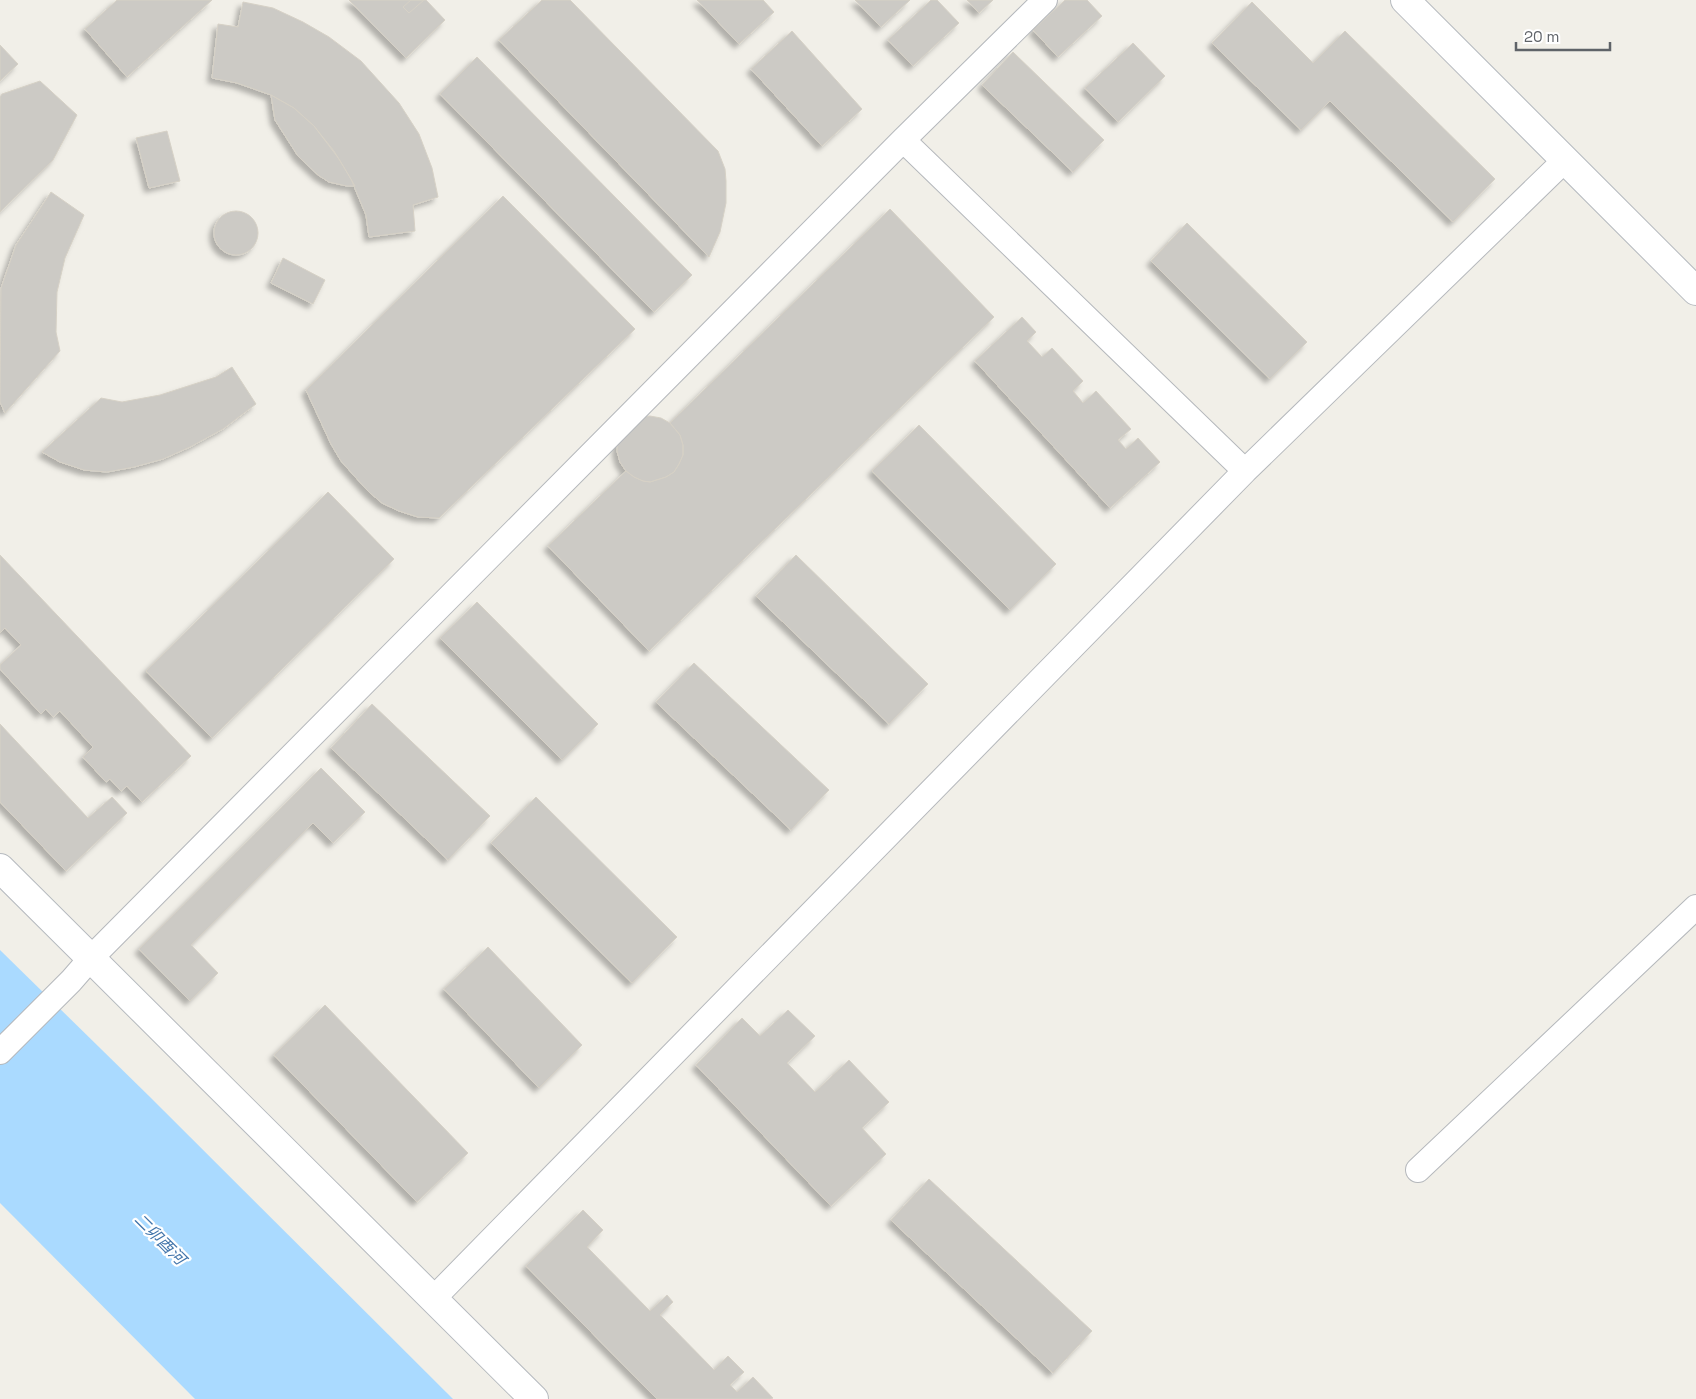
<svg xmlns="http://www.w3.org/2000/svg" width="1696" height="1399" font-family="'Space Grotesk','Noto Sans SC',sans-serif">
<defs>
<filter id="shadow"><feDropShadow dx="-4.5" dy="4.5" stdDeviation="2.5" flood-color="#0004"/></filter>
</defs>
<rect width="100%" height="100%" fill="#f1efe8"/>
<path fill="#aadaff" d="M 0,950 L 150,1097 L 453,1399 L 195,1399 L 0,1203 Z"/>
<path fill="#cccac5" stroke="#d6d1c6" filter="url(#shadow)" d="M 117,0 L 212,0 L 127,77 L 85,29 Z
M 349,0 L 426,0 L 445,20 L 406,58 Z
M 411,0 L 424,0 L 409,13 L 403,7 Z
M 542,0 L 570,0 L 718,151 L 725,169 L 726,181 L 726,203 L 720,232 L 709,257 L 499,40 Z
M 697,0 L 763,0 L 774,12 L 739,44 Z
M 855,0 L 910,0 L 881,27 Z
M 931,0 L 937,0 L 959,23 L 913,66 L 888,40 Z
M 967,0 L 993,0 L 979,13 Z
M 1065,0 L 1087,0 L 1102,16 L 1058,57 L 1033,30 Z
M 243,2 L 273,8 L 303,22 L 329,37 L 361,61 L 399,103 L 419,134 L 432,168 L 438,197 L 413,205 L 415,231 L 369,237 L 366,215 L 351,179 L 334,151 L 314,126 L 294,108 L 271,95 L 237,83 L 212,78 L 218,24 L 238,27 Z
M 1252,2 L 1313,63 L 1345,31 L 1495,179 L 1453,222 L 1330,101 L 1301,130 L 1212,43 Z
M 792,31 L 862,109 L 822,146 L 751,69 Z
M 1133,43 L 1165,76 L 1118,122 L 1085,88 Z
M 0,45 L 18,64 L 0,81 Z
M 1013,52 L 1104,140 L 1073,172 L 982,85 Z
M 477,57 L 692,275 L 654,312 L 440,94 Z
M 40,81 L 77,115 L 53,160 L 0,212 L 0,97 L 2,94 Z
M 271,95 L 294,108 L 314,126 L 339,159 L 355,186 L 347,186 L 329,182 L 318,175 L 298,156 L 275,120 Z
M 167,131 L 180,181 L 149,188 L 136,138 Z
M 51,192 L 84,215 L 65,258 L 57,292 L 56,332 L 60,351 L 5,413 L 0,402 L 1,288 L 16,245 Z
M 503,196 L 635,329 L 439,518 L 418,517 L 399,511 L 382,503 L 369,492 L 357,479 L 341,461 L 331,444 L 306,390 Z
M 890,209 L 994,317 L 649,651 L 548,546 L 626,471 L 634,477 L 643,481 L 650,482 L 666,477 L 674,472 L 679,464 L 683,455 L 683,445 L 680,435 L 670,423 Z
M214 233a22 22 0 1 1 44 0a22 22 0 1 1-44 0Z
M 1187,223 L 1307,342 L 1270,379 L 1151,261 Z
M 283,258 L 325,280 L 313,304 L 271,283 Z
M 1022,317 L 1036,332 L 1027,341 L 1042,357 L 1052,348 L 1083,381 L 1073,391 L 1083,403 L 1096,391 L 1131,429 L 1118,440 L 1126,449 L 1138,438 L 1160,462 L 1110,508 L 975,361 Z
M 232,367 L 256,404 L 223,429 L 190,447 L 163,459 L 134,467 L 107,472 L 84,470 L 60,462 L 42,452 L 101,398 L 122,402 L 160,395 L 216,377 Z
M 650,416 L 661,418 L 670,423 L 680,435 L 683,445 L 683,455 L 679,464 L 674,472 L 666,477 L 650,482 L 643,481 L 634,477 L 626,471 L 620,462 L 617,451 L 618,440 L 639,417 Z
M 919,425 L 1056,564 L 1010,610 L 872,471 Z
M 328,492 L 394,559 L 212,738 L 146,671 Z
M 0,555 L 191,756 L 142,802 L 127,786 L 121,791 L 110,779 L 106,782 L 83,757 L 93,747 L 60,711 L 53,717 L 46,709 L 41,714 L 0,669 L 0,665 L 21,645 L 5,628 L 0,633 Z
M 796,555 L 928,684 L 889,724 L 756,596 Z
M 477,602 L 598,724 L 562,760 L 440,638 Z
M 694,663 L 829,790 L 791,830 L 656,702 Z
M 372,704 L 490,816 L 448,860 L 331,748 Z
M 0,724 L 88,818 L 112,797 L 127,813 L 66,871 L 0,802 Z
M 321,768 L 365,812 L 333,843 L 313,823 L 191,945 L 218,973 L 190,1001 L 139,949 Z
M 536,797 L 677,937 L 632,983 L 491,843 Z
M 488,947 L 582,1045 L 539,1088 L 444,989 Z
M 325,1005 L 468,1153 L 417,1202 L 274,1055 Z
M 788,1010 L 815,1036 L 787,1063 L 815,1092 L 849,1060 L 889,1102 L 862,1128 L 886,1154 L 831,1206 L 696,1065 L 742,1018 L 760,1036 Z
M 929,1179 L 1092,1331 L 1053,1373 L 891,1220 Z
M 583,1210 L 603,1230 L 587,1247 L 650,1311 L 667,1295 L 673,1302 L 660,1315 L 714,1370 L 728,1356 L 744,1372 L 730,1385 L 737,1392 L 753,1377 L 773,1398 L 771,1399 L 657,1399 L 526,1266 Z"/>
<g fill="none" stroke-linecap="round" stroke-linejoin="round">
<defs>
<path id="street" d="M 903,140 L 1245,471
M 0,1052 L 71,981 L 91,958 L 903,140 L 1045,0
M 1418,1170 L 1696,907
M 433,1299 L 1245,471 L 1565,160"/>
<path id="secondary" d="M 1405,0 L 1696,291
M 0,868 L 534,1399"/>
</defs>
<use href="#street" stroke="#b5b8bc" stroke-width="26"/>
<use href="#secondary" stroke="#b6babf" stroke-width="30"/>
<use href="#street" stroke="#fff" stroke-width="24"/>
<use href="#secondary" stroke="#fff" stroke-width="28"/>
</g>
<g text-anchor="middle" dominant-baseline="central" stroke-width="4.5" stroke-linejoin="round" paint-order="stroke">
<g font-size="16" font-style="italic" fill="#4174aa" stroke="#fff">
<text transform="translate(160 1239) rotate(45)">二卯酉河</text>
</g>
</g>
<path d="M1516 42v8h94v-8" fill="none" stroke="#5f6368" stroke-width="2.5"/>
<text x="1524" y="42" font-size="15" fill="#5f6368" stroke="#ffffff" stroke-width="4" paint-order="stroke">20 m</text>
</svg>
